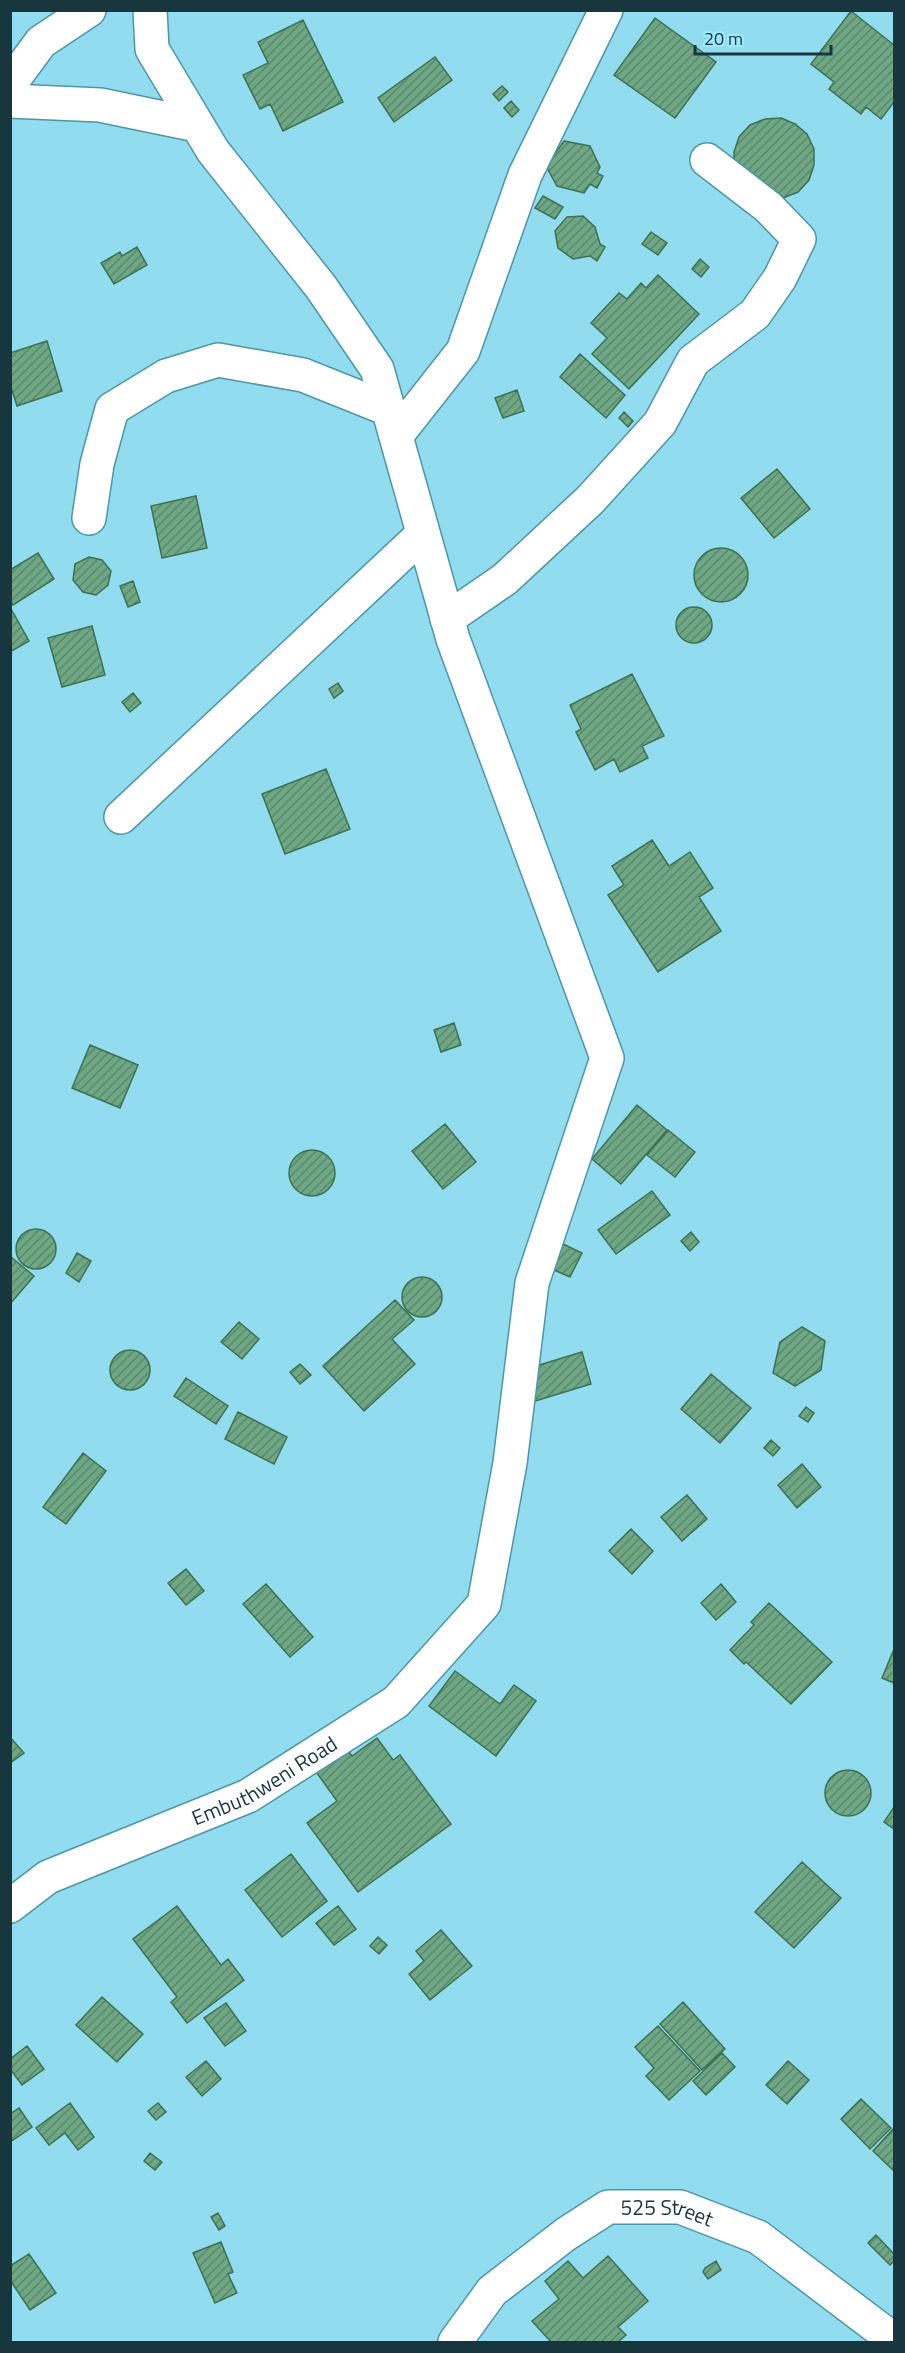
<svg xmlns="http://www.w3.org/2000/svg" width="905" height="2353" font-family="'Titillium Web',sans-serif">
<defs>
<pattern id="building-hatch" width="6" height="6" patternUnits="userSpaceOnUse" patternTransform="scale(1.5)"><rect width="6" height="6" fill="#6fa684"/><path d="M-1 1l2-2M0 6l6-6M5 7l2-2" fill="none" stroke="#5a886d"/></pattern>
</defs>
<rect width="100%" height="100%" fill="#92dcef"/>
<path fill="url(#building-hatch)" stroke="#3c7252" stroke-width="1.5" d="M 851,11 L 894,45 L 894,102 L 881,119 L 866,107 L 861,114 L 829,89 L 834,82 L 811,64 Z
M 655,18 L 716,62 L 675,118 L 614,75 Z
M 303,20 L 343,102 L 283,131 L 270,104 L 260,109 L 243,75 L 268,63 L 258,42 Z
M 435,57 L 452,80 L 394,122 L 378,98 Z
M 502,86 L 508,92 L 499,101 L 493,94 Z
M 511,101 L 519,110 L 512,117 L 504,108 Z
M 781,118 L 795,124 L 807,134 L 814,149 L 814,165 L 809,180 L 798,192 L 783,198 L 767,199 L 734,168 L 734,152 L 739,137 L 750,125 L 765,119 Z
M 564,141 L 590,146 L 600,167 L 597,173 L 603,176 L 597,188 L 590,184 L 584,193 L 557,186 L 546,166 Z
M 543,196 L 563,207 L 555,219 L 535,208 Z
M 583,216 L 595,227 L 600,244 L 605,247 L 597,261 L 590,256 L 573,259 L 558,248 L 555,231 L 567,217 Z
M 651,232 L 667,243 L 658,255 L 642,244 Z
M 137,247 L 147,265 L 114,284 L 101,263 L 120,252 L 122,256 Z
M 700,259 L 709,267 L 701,277 L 692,269 Z
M 658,275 L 699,314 L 629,389 L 592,354 L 607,338 L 591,323 L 619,293 L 627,299 L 641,283 L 646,288 Z
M 47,341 L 62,391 L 17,406 L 10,384 L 10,353 Z
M 580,354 L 625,395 L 606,418 L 560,377 Z
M 517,390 L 524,411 L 503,418 L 495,398 Z
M 624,412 L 633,421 L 628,427 L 619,418 Z
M 777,469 L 810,509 L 774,538 L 741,498 Z
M 196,496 L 207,548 L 162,558 L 151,506 Z
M694 575a27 27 0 1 1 54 0a27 27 0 1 1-54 0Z
M 38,553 L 54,579 L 13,605 L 10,601 L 10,570 Z
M 89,557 L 102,560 L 111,571 L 108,585 L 96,595 L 83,592 L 73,580 L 75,564 Z
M 133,581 L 140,602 L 128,607 L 120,586 Z
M676 625a18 18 0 1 1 36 0a18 18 0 1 1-36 0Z
M 10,607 L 29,641 L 10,652 Z
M 92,626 L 105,675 L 62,687 L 48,638 Z
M 632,674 L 664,736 L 642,746 L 648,758 L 620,772 L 614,759 L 595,770 L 576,732 L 581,729 L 570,705 Z
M 338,683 L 343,691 L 334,698 L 329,689 Z
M 133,693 L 141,703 L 130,712 L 122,702 Z
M 326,769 L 350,829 L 285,854 L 262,794 Z
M 652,840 L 669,866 L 690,852 L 713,888 L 699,897 L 721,931 L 658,972 L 608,895 L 624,885 L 612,866 Z
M 454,1023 L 461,1045 L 441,1052 L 434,1030 Z
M 90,1045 L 138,1065 L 120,1108 L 72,1088 Z
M 637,1105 L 667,1130 L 621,1184 L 592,1159 Z
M 445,1124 L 476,1162 L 443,1189 L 412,1151 Z
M 668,1130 L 695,1152 L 675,1177 L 647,1155 Z
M289 1173a23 23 0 1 1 46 0a23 23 0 1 1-46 0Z
M 652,1191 L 670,1215 L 616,1254 L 598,1230 Z
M16 1249a20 20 0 1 1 40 0a20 20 0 1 1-40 0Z
M 691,1232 L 699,1242 L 690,1251 L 681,1241 Z
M 557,1241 L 582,1253 L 570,1277 L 545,1266 Z
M 77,1253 L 91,1261 L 79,1282 L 66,1273 Z
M 11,1257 L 34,1276 L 10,1304 L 10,1258 Z
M402 1297a20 20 0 1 1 40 0a20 20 0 1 1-40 0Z
M 395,1300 L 414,1320 L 392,1339 L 415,1364 L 364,1411 L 323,1366 Z
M 239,1322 L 259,1339 L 242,1359 L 221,1342 Z
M 802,1327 L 825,1341 L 821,1370 L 795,1386 L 773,1373 L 780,1342 Z
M110 1370a20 20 0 1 1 40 0a20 20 0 1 1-40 0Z
M 582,1352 L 591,1384 L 535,1401 L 526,1369 Z
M 300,1364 L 311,1375 L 300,1384 L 290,1372 Z
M 711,1374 L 751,1408 L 720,1443 L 681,1409 Z
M 186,1378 L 228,1406 L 216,1424 L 174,1396 Z
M 806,1407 L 814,1413 L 808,1422 L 799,1416 Z
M 238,1412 L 287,1437 L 274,1464 L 225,1439 Z
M 771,1440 L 780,1448 L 773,1456 L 764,1448 Z
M 83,1453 L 106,1471 L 66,1524 L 43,1507 Z
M 802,1464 L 821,1487 L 797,1508 L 778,1485 Z
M 687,1495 L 707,1519 L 682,1541 L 661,1517 Z
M 631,1529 L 653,1551 L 632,1574 L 609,1551 Z
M 186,1569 L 204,1591 L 186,1605 L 168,1583 Z
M 266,1584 L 313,1637 L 290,1657 L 243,1604 Z
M 721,1584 L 736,1602 L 716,1620 L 701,1603 Z
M 769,1603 L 832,1662 L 791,1704 L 746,1662 L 744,1664 L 730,1650 L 754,1625 L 751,1622 Z
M 894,1649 L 894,1683 L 882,1678 Z
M 455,1671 L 500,1704 L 514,1685 L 536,1701 L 496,1756 L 429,1706 Z
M 10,1737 L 24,1753 L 10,1763 Z
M 377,1738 L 393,1760 L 400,1755 L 451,1824 L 358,1892 L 307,1823 L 337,1801 L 314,1769 L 345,1746 L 352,1756 Z
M825 1793a23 23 0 1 1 46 0a23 23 0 1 1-46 0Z
M 894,1807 L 894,1829 L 884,1822 Z
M 291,1854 L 327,1901 L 282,1937 L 245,1890 Z
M 802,1862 L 841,1898 L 794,1948 L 755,1912 Z
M 177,1906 L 221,1965 L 228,1959 L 244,1980 L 187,2023 L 171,2002 L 177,1997 L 133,1939 Z
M 338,1906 L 356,1929 L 334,1945 L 316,1923 Z
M 441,1930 L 472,1966 L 430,2000 L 409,1974 L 424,1961 L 416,1951 Z
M 378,1937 L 387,1945 L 379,1954 L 370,1946 Z
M 102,1997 L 143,2034 L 117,2062 L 76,2025 Z
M 683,2002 L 725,2049 L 702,2070 L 660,2024 Z
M 226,2003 L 246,2031 L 225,2046 L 204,2018 Z
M 658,2026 L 700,2071 L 669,2100 L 646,2076 L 654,2068 L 635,2047 Z
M 27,2046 L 44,2069 L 22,2085 L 10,2069 L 10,2059 Z
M 722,2053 L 735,2067 L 706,2095 L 693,2081 Z
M 206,2061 L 221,2079 L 202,2096 L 186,2077 Z
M 788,2061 L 809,2080 L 787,2104 L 766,2085 Z
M 861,2099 L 891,2128 L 870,2149 L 841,2119 Z
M 70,2103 L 94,2137 L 78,2150 L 65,2133 L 49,2145 L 36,2128 Z
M 158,2103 L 166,2112 L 156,2120 L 148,2111 Z
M 19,2108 L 32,2127 L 10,2142 L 10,2114 Z
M 893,2129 L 894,2131 L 894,2171 L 873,2151 Z
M 150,2153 L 162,2162 L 155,2170 L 144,2161 Z
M 218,2213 L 225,2226 L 219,2230 L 211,2217 Z
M 876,2235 L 894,2254 L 894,2261 L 890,2265 L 868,2243 Z
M 221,2242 L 233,2272 L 228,2274 L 237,2293 L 215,2303 L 193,2253 Z
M 29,2254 L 56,2293 L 30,2310 L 10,2280 L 10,2266 Z
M 608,2256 L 648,2301 L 618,2327 L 626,2335 L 618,2342 L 551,2342 L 532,2321 L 559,2299 L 545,2281 L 568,2261 L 583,2278 Z
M 716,2261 L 721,2270 L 708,2279 L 703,2272 L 705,2268 Z"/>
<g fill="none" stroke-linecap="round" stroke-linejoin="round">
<defs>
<g id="minor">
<path d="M 10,84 L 41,42 L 89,10"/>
<path d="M 10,101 L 100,105 L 197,125"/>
<path d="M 396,436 L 463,351 L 525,175 L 606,10"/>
<path d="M 89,518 L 97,464 L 112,409 L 166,376 L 218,360 L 303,375 L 388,409"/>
<path d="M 447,619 L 505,579 L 590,500 L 660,423 L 693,361 L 755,314 L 780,278 L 799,239 L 768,207 L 707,160"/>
<path d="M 121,817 L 423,534"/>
<path id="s1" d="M 10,1906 L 48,1877 L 248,1796 L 396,1702 L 484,1604 L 510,1463 L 532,1283 L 607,1058 L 453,639 L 377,369 L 321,287 L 213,151 L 152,49 L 150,10"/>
<path id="s2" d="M 455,2342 L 492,2291 L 566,2234 L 608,2207 L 680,2207 L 758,2237 L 894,2340"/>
</g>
</defs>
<use href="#minor" stroke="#4c96a8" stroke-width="36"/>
<use href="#minor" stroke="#fff" stroke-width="33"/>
</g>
<g text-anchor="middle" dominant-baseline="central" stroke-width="5" stroke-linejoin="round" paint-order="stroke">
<g font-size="21" fill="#17363e" stroke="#9fe9fd">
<text stroke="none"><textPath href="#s1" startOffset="285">Embuthweni Road</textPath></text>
<text stroke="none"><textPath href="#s2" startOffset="266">525 Street</textPath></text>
</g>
</g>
<rect width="905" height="2353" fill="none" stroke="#17363e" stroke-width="24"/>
<path d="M695 45v9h136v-9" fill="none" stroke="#17363e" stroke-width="3"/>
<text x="704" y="45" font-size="18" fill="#17363e" stroke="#9fe9fd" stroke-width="4.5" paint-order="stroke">20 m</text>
</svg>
